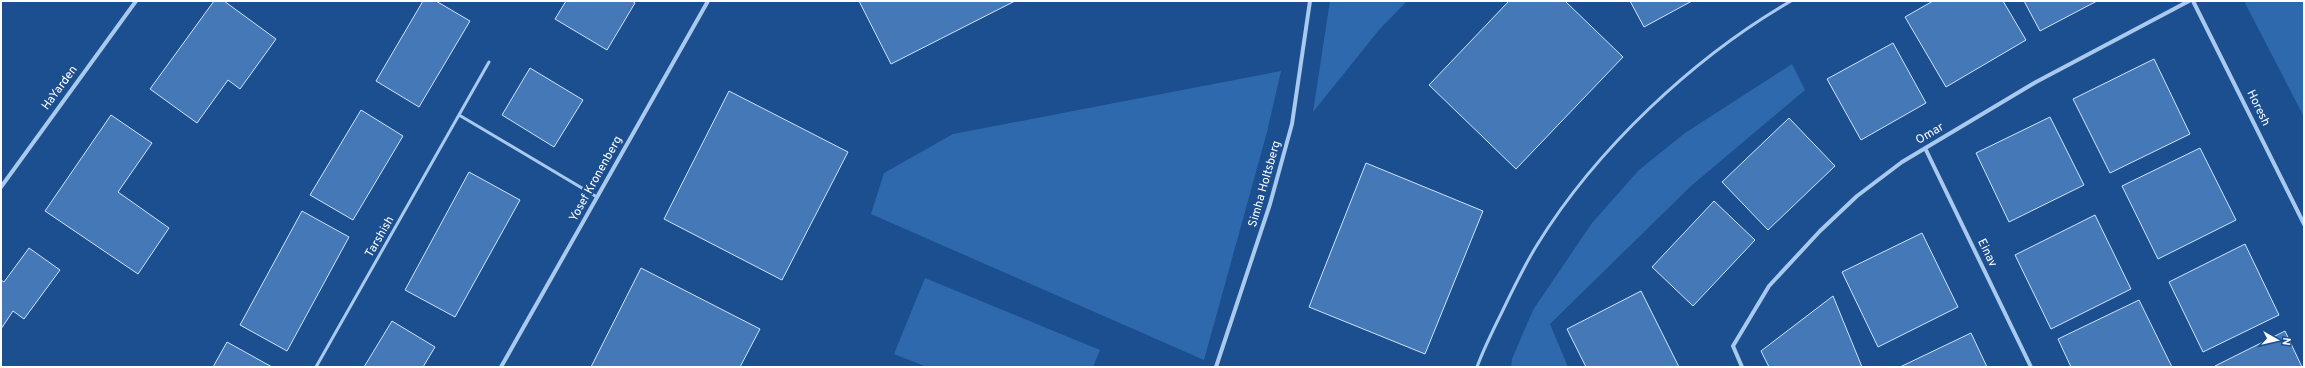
<svg xmlns="http://www.w3.org/2000/svg" width="2305" height="368" font-family="Overpass,sans-serif">
<rect width="100%" height="100%" fill="#1b4f8f"/>
<path fill="#2e69ad" d="M 1330,1 L 1407,1 L 1379,30 L 1313,112 Z
M 2249,1 L 2304,1 L 2304,117 L 2245,3 Z
M 1792,64 L 1805,90 L 1691,186 L 1550,324 L 1568,367 L 1511,367 L 1512,359 L 1533,310 L 1592,223 L 1639,170 L 1685,133 Z
M 1281,71 L 1267,132 L 1204,360 L 871,214 L 884,173 L 953,134 Z
M 925,278 L 1100,350 L 1093,367 L 927,367 L 894,354 Z"/>
<path fill="#4478b7" stroke="#cfe3fa" d="M 214,1 L 224,1 L 276,39 L 240,89 L 228,80 L 197,123 L 150,89 Z
M 423,1 L 436,1 L 470,21 L 419,107 L 376,81 Z
M 566,1 L 632,1 L 635,3 L 607,50 L 555,19 Z
M 859,1 L 1015,1 L 891,64 Z
M 1509,1 L 1565,1 L 1623,57 L 1516,169 L 1429,85 Z
M 1630,1 L 1692,1 L 1644,27 Z
M 1933,1 L 2003,1 L 2026,40 L 1946,87 L 1905,17 Z
M 2024,1 L 2097,1 L 2040,31 Z
M 1893,43 L 1926,103 L 1861,140 L 1827,79 Z
M 2154,59 L 2190,134 L 2110,173 L 2073,99 Z
M 530,68 L 583,100 L 554,147 L 502,115 Z
M 729,91 L 848,152 L 782,280 L 664,219 Z
M 361,110 L 403,136 L 353,220 L 310,195 Z
M 111,115 L 152,143 L 118,192 L 169,228 L 138,274 L 45,211 Z
M 2050,117 L 2084,185 L 2009,222 L 1976,153 Z
M 1789,118 L 1835,166 L 1768,230 L 1722,182 Z
M 2200,148 L 2236,220 L 2158,259 L 2122,186 Z
M 1366,163 L 1483,211 L 1425,354 L 1309,307 Z
M 469,172 L 520,200 L 455,317 L 405,290 Z
M 1714,201 L 1755,240 L 1693,306 L 1652,267 Z
M 302,211 L 349,237 L 287,351 L 240,325 Z
M 2095,215 L 2131,289 L 2051,329 L 2015,255 Z
M 1922,233 L 1958,307 L 1878,347 L 1842,272 Z
M 2245,244 L 2279,315 L 2203,352 L 2169,282 Z
M 29,248 L 60,270 L 24,319 L 13,311 L 1,329 L 1,280 L 4,282 Z
M 641,268 L 760,329 L 740,367 L 591,367 Z
M 1641,291 L 1679,367 L 1586,367 L 1567,329 Z
M 1833,296 L 1862,367 L 1769,367 L 1761,351 Z
M 2139,300 L 2172,367 L 2071,367 L 2058,339 Z
M 392,321 L 435,347 L 423,367 L 364,367 Z
M 2285,331 L 2302,367 L 2215,367 L 2215,366 Z
M 1971,333 L 1987,367 L 1900,367 Z
M 227,342 L 272,367 L 213,367 Z"/>
<g fill="none" stroke-linecap="round" stroke-linejoin="round">
<path stroke="#a9c9ee" stroke-width="3" d="M 459,115 L 597,197
M 316,367 L 489,62
M 1477,367 C 1484,348 1493,330 1502,312 C 1513,289 1524,266 1537,245 C 1596,149 1694,57 1791,1"/>
<path stroke="#a9c9ee" stroke-width="4" d="M 2193,1 L 2304,224
M 1925,148 L 2031,367
M 1,187 L 136,1
M 501,367 L 708,1
M 1216,367 L 1270,204 L 1292,124 L 1310,1
M 1742,367 L 1733,346 L 1769,286 L 1820,231 L 1857,196 L 1902,162 L 2036,82 L 2189,1"/>
</g>
<g text-anchor="middle" dominant-baseline="central" stroke-width="4" stroke-linejoin="round" paint-order="stroke">
<g font-size="12" fill="#fff" stroke="#1b4f8f">
<text transform="translate(60 88) rotate(-54)">HaYarden</text>
<text transform="translate(2258 108) rotate(64)">Horesh</text>
<text transform="translate(1930 134) rotate(-31)">Omar</text>
<text transform="translate(596 179) rotate(-61)">Yosef Kronenberg</text>
<text transform="translate(1265 184) rotate(-74)">Simha Holtsberg</text>
<text transform="translate(380 237) rotate(-60)">Tarshish</text>
<text transform="translate(1987 253) rotate(64)">Einav</text>
</g>
</g>
<rect width="2305" height="368" fill="none" stroke="#ffffff" stroke-width="4"/>
<g transform="translate(2277 340) rotate(98)" stroke="#1b4f8f" stroke-width="3" paint-order="stroke">
<path d="M0-3L7 15L0 10L-7 15Z" fill="#ffffff"/>
<text y="-6" font-size="11" font-weight="bold" text-anchor="middle" fill="#ffffff">N</text>
</g>
</svg>
